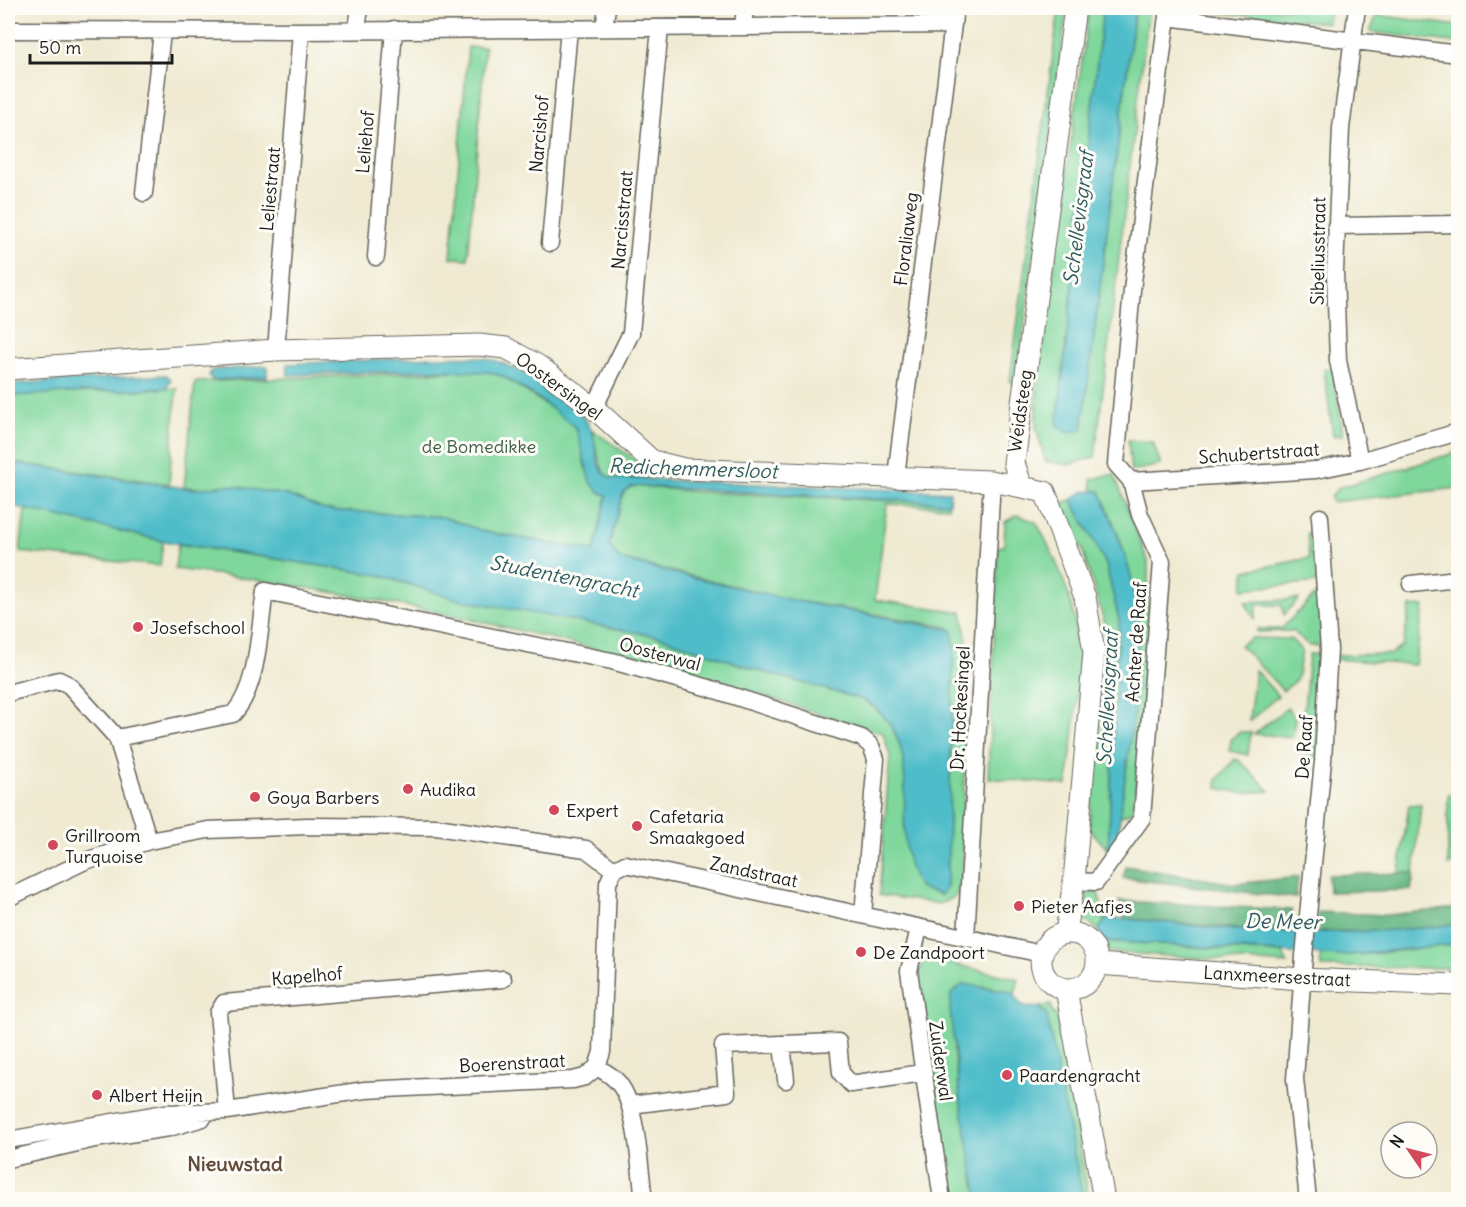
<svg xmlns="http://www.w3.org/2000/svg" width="1466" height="1207" font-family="Delius,sans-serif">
<rect width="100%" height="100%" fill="#fdfcf7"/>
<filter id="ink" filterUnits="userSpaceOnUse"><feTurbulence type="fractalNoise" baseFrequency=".0167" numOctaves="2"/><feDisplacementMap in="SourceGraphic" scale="12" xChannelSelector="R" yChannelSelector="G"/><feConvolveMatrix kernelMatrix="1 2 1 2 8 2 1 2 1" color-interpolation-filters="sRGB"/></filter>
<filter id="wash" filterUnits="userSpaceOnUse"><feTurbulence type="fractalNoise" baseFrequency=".008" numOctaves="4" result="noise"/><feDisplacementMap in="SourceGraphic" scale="24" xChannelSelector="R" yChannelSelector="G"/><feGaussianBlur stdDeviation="1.35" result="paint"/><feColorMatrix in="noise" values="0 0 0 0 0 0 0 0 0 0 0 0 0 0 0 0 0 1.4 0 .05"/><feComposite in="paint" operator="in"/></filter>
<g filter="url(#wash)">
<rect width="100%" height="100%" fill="#efead1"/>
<path fill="#7fd79c" stroke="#4e7a5c" stroke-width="1.5" d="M 1059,8 L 1067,8 L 1016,385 L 1010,381 Z
M 1089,8 L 1103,8 L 1057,425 L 1067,432 L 1082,430 L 1135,8 L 1149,8 L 1095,457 L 1068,465 L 1045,461 L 1036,427 L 1036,399 Z
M 1198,8 L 1315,8 L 1330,9 L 1328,23 L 1197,10 Z
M 1377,15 L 1458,26 L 1458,43 L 1370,32 Z
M 468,47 L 485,47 L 468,259 L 451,258 Z
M 1333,367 L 1343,435 L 1333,436 L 1324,370 Z
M 458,371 L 489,372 L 504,377 L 569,420 L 579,434 L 585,467 L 599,492 L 607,495 L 595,551 L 486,532 L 443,517 L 325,510 L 287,495 L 227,485 L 210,489 L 184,487 L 195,382 Z
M 177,388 L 169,484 L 8,462 L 8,396 Z
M 591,429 L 660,477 L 611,478 L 604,475 Z
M 1128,440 L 1153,442 L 1161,465 L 1131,471 Z
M 1458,452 L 1458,488 L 1332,502 L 1331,497 L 1338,488 Z
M 1114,474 L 1148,561 L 1148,672 L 1133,811 L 1120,817 L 1138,656 L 1135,603 L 1121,542 L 1100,491 L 1093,490 L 1091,479 Z
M 637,486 L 698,492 L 949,503 L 948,507 L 887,504 L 875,600 L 962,612 L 967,643 L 962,881 L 956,896 L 940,904 L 879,895 L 890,756 L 883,733 C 836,720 790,704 744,690 C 558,635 367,592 175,569 L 178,544 L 379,575 L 457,599 L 661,637 L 760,671 L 864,700 C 937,746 883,832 920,888 L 947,887 L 954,643 L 948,627 L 792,600 L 620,559 L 609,546 L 618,507 L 626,488 Z
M 1072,500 L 1106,564 L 1119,620 L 1108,850 L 1089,828 L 1105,624 L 1082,549 L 1059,504 Z
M 25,509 L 163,541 L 160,566 L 20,552 Z
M 1017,515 L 1036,522 C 1058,561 1076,603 1078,647 C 1081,693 1072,740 1067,785 L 988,778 L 998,547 L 1004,546 L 1005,522 Z
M 1314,532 L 1319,582 L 1243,589 L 1245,571 L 1309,558 L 1307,533 Z
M 1319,591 L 1324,645 L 1309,646 L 1293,631 L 1257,632 L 1257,629 L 1281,629 Z
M 1299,599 L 1284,615 L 1282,605 L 1257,605 L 1255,619 L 1245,602 Z
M 1424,606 L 1415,665 L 1333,659 L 1333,655 L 1391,654 L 1403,645 L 1410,607 Z
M 1252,638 L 1291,639 L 1302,651 L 1297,679 L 1283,691 L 1240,645 Z
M 1309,654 L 1324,654 L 1319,757 L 1300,753 Z
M 1255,670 L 1278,696 L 1249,721 Z
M 1287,708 L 1295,718 L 1293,737 L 1254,734 Z
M 1240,732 L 1251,732 L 1248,755 L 1230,751 L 1231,739 Z
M 1235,759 L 1240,761 L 1270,791 L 1242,793 L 1217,788 L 1217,780 Z
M 1448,795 L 1458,796 L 1458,863 L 1448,865 Z
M 1421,804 L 1414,873 L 1399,873 L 1409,805 Z
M 1098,892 L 1105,920 L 1099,930 L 1084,920 L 1087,893 Z
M 1105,941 L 1283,953 L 1287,964 L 1109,952 Z
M 1458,944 L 1458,968 L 1321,967 L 1320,955 L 1372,954 Z
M 931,959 L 1019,979 L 1015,993 L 982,986 L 953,1050 L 978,1199 L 954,1199 L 917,993 L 917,975 L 924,962 Z
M 1051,1005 L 1053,1014 L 1056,1014 L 1089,1199 L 1083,1199 L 1046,1013 L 1042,1012 L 1041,1007 Z"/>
<path fill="#67b884" stroke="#426a50" stroke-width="1.5" d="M 1126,866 L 1235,884 L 1298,877 L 1296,898 L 1123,878 Z
M 1414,873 L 1411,890 L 1329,892 L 1328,875 Z
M 1119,901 L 1292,910 L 1293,930 L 1253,930 L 1125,919 Z
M 1458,908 L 1458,924 L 1398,932 L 1319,931 L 1318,912 L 1386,915 Z"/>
<path fill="#4fbdc9" stroke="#366c72" stroke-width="1.5" d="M 1103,8 L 1135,8 L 1082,430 L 1067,432 L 1057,426 Z
M 434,357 C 450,357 469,355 485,358 C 515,364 578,401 591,429 C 599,446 592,469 611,478 L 950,492 L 949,503 L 632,486 L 623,493 L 609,546 L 620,559 L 661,570 L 792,600 L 952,630 L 954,643 L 947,887 L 941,895 L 920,888 C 881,828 937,745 864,700 L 760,671 L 661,637 L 457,599 L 379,575 L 163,541 L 8,505 L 8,462 L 192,489 L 227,485 L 287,495 L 325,510 L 443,517 L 486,532 L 594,551 L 607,495 L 599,492 L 590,482 L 576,428 L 537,397 L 504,377 L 489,372 L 433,370 L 288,375 L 287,364 Z
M 267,366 L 267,377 L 212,380 L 209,375 L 212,370 Z
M 166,375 L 171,380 L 166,388 L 8,396 L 8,384 Z
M 1084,491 L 1100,491 C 1115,527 1131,564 1136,604 C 1144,674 1128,748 1120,817 L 1118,836 L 1108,851 L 1119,620 L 1106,564 L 1072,500 Z
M 1107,918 C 1151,919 1195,927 1239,930 C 1312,934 1386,933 1458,924 L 1458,944 L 1340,956 L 1105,941 L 1100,937 L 1099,929 Z
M 963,984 L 1015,993 C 1017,1007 1029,1009 1041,1007 L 1042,1012 L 1046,1012 L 1083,1199 L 978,1199 L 960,1099 L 950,1009 L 951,994 Z"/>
</g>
<g filter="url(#ink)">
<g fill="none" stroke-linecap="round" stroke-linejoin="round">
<defs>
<path id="minor" d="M 1357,8 L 1341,128 L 1335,272 L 1338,361 L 1360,461
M 1167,17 L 1458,54
M 743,26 L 745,8
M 604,28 L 607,8
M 357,29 L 360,8
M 8,30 L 301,31 L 953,25
M 144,193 L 162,32
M 1336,226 L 1458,224
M 550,243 L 569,28
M 376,257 L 394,29
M 276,350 L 301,31
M 594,408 L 631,333 L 660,28
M 896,476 L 955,8
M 1131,481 L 1316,470 L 1360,461 L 1458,432
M 1411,584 L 1458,579
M 8,693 L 59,680 L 69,685 L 117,738 L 149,841
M 117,738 L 233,714 C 259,686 259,628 265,591 L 612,661 L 709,688 L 862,738 L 871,746 L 876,759 L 863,915
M 614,870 L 625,864 L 1042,954
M 1074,881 L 1096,882 L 1142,818 L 1162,562 L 1140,515 L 1131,481 L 1116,464 L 1132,290 L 1168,8
M 8,898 L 85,861 L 149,841 L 208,830 L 307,826 L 436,827 L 586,849 L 614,870
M 919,928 L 909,971 L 942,1200
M 966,938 L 992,481
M 782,1044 L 786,1080
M 597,1067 C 607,1073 616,1078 622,1088 C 637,1111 640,1171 644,1200
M 630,1105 L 727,1093 L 723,1046 L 838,1042 L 841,1073 L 851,1084 L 922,1073
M 227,1111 L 218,1013 L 224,1003 L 503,979
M 8,1140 L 165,1113 L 227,1111 L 365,1090 L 573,1080 L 585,1077 L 597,1067 L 602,1052 L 608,883 L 614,870
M 8,1159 L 95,1139 L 169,1128 L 203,1118
M 1308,1200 L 1295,1079 L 1304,956 L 1323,761 L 1327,684 L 1329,650 L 1320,517"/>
<path id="tertiary" d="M 8,369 L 276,350 L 479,345 L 506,348 L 537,365 L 594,408 L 652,461 L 684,469 L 991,481 L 1022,487
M 1066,933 L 1074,881 L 1094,652 L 1085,597 L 1045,492 L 1022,487 L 1014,463 L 1075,8
M1041 961a28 28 0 1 1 56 0a28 28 0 1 1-56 0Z
M 1097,964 L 1302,979 L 1458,985
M 1066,989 L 1104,1200"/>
</defs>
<use href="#minor" stroke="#66645b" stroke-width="19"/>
<use href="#tertiary" stroke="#66645b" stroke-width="23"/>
<use href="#minor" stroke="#fff" stroke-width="16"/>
<use href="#tertiary" stroke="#fff" stroke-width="21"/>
</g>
</g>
<g fill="#d1495b" stroke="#fdfcf7" stroke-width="2">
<circle cx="138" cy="627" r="6"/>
<circle cx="408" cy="789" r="6"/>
<circle cx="255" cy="797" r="6"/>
<circle cx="554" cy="810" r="6"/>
<circle cx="637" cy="826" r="6"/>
<circle cx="53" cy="845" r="6"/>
<circle cx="1019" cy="906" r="6"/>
<circle cx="861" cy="952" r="6"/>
<circle cx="1007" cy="1075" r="6"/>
<circle cx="97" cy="1095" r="6"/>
</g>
<g text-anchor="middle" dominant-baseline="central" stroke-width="6" stroke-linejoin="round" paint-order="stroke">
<g font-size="18" fill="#1c1c1c" stroke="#fdfcf7">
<text transform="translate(539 134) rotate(-85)">Narcishof</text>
<text transform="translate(365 142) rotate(-85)">Leliehof</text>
<text transform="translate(270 189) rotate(-85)">Leliestraat</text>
<text transform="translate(622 220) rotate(-85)">Narcisstraat</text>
<text transform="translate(906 239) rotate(-83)">Floraliaweg</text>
<text transform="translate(1318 251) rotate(-89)">Sibeliusstraat</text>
<text transform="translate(559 386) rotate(36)">Oostersingel</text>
<text transform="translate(1020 411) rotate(-82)">Weidsteeg</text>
<text transform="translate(1259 453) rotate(-4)">Schubertstraat</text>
<text transform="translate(1136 642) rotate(-86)">Achter de Raaf</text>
<text transform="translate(660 654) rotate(15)">Oosterwal</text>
<text transform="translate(960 708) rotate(-87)">Dr. Hockesingel</text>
<text transform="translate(1304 747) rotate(-86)">De Raaf</text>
<text transform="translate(754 872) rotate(12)">Zandstraat</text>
<text transform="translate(307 976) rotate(-5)">Kapelhof</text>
<text transform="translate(1277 976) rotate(3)">Lanxmeersestraat</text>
<text transform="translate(941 1061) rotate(82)">Zuiderwal</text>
<text transform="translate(512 1063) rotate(-3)">Boerenstraat</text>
</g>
<g font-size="18" fill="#3f5d49" stroke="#fdfcf7">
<text x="479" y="446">de Bomedikke</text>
</g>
<g font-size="18" fill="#1c1c1c" stroke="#fdfcf7" text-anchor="start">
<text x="150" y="627">Josefschool</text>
<text x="420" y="789">Audika</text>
<text x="267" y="797">Goya Barbers</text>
<text x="566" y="810">Expert</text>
<text x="649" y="816">Cafetaria<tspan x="649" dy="21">Smaakgoed</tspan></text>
<text x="65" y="835">Grillroom<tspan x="65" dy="21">Turquoise</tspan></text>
<text x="1031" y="906">Pieter Aafjes</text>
<text x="873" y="952">De Zandpoort</text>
<text x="1019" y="1075">Paardengracht</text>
<text x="109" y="1095">Albert Heijn</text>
</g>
<g font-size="20" font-style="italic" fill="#305c61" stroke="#fdfcf7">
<text transform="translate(1078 218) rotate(-83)">Schellevisgraaf</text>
<text transform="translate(693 468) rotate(2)">Redichemmersloot</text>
<text transform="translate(564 576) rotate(11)">Studentengracht</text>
<text transform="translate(1107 698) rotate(-87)">Schellevisgraaf</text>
<text transform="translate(1283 921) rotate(1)">De Meer</text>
</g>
<g font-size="20" font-weight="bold" fill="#644a3a" stroke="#fdfcf7">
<text x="235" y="1163">Nieuwstad</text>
</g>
</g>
<rect width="1466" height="1207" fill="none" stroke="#fdfcf7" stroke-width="30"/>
<g transform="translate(1409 1150) rotate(305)"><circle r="28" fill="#fdfcf7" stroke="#a3a29f" stroke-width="1.5"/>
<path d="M0-4.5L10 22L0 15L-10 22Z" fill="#d1495b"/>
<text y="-9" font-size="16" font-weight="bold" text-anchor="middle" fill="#1c1c1c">N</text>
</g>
<path d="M30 54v9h142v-9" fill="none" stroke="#1c1c1c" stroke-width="3"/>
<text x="39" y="54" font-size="18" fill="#1c1c1c" stroke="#fdfcf7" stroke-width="4.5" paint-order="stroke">50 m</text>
</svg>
